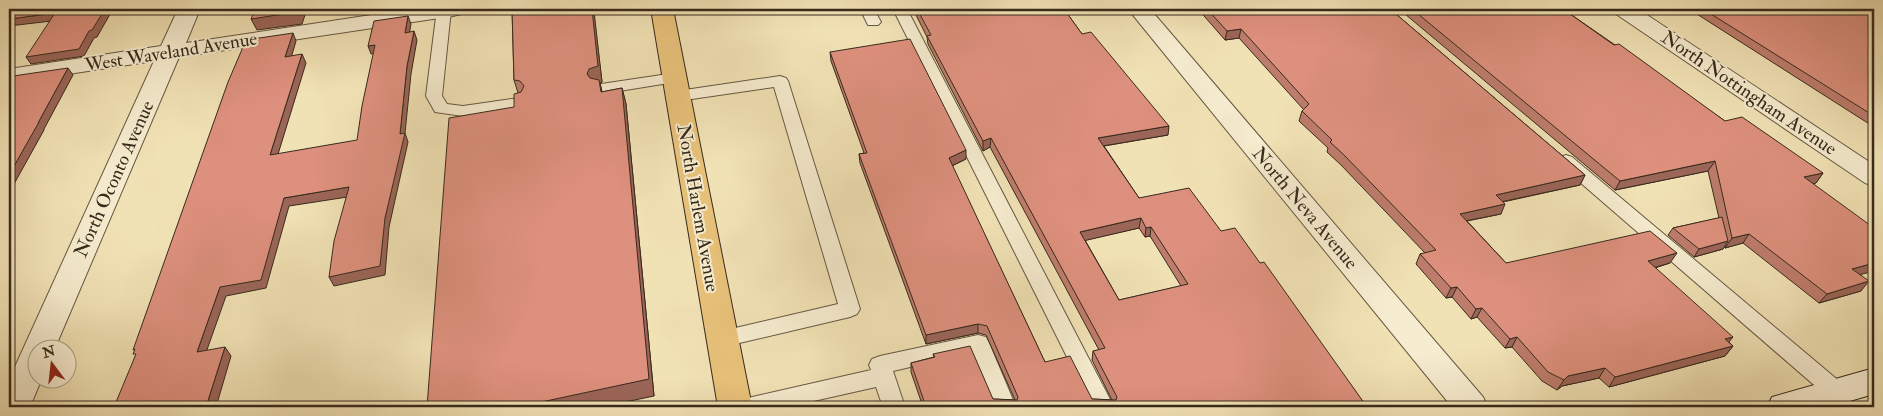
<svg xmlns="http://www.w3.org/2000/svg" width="1883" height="416" font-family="'IM FELL Double Pica',serif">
<rect width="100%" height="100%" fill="#f1e2b5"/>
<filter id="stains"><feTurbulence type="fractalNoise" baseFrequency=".004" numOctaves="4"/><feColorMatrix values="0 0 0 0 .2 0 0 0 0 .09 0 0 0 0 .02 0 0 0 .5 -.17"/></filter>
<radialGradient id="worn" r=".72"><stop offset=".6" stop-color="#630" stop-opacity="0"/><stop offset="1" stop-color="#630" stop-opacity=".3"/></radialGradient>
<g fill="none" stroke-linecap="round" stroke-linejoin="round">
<defs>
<path id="lane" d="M 437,9 L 451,10 L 442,96 L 447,104 L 463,106 L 519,98 L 525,99 L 527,103 L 525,107 L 463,116 L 435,112 L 426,96 Z
M 860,9 L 874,9 L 881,22 L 878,25 L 868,25 Z
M 893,9 L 907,9 L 1114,407 L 1092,407 Z
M 675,73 L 681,75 L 683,78 L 681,81 L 601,94 L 595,92 L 593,89 L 595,86 L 601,84 Z
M 780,76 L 786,78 L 788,81 L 860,309 L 857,314 L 850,317 L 722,347 L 714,345 L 711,339 L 714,333 L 838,304 L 774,87 L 678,101 L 672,100 L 670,96 L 672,92 L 678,91 Z
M 1566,155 L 1572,157 L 1845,386 L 1848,392 L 1845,398 L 1837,401 L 1829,398 L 1560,165 L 1557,161 L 1560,157 Z
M 978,335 L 986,337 L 989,343 L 1016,407 L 994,407 L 971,353 L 893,371 L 905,407 L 883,407 L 876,387 L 787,407 L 737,407 L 740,400 L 748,398 L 871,370 L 869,365 L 872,359 L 880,356 Z"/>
<path id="street" d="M 178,9 L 200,9 L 186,43 L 411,9 L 464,9 L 461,14 L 453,16 L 179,57 L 55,348 L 38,348 L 38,378 L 42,378 L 30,407 L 9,407 L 9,380 L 154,61 L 9,83 L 9,69 L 161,46 Z
M 1128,9 L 1150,9 L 1483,397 L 1488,407 L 1452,407 Z
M 1613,9 L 1638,9 L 1874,165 L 1874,186 L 1865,183 L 1616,14 Z"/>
<path id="secondary" d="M 1874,368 L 1874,394 L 1829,407 L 1767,407 L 1772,397 Z"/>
<path id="primary" d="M 651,9 L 673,9 L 752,407 L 718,407 Z"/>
</defs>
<use href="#lane" stroke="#665842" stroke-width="2"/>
<use href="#street" stroke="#665842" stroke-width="2"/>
<use href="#secondary" stroke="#372a1c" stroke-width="2"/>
<use href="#primary" stroke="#372a1c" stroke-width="2"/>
<use href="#lane" fill="#f6eccf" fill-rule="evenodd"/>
<use href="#street" fill="#f6eccf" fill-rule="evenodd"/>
<use href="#secondary" fill="#f6eccf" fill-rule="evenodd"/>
<use href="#primary" fill="#e8c17a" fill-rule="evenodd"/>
</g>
<path fill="#be7c6c" stroke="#372a1c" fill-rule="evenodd" d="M 512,9 L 593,9 L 602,82 L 600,83 L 602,92 L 622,88 L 626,104 L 654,396 L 514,107 L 518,93 L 514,80 Z
M 913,9 L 1064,9 L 1082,34 L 1168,135 L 1104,146 L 1139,198 L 1221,231 L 1260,263 L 1367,407 L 923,407 L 911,372 L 911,363 L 934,357 L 933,354 L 993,399 L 1015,400 L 986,335 L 978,333 L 926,344 L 860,163 L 859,154 L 864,153 L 831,61 L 830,52 L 966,159 L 952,166 L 1045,362 L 1092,399 L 1112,400 L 1092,360 L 1093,351 L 1099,350 L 990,147 L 983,151 L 928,44 L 927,37 ZM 1139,228 L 1145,237 L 1150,236 L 1181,286 L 1119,300 L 1085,240 Z
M 1198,9 L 1390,9 L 1585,175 L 1580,185 L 1503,202 L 1501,214 L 1467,221 L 1506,263 L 1670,263 L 1655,268 L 1733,346 L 1725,356 L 1609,387 L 1599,378 L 1562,386 L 1557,390 L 1542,381 L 1512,347 L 1505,348 L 1477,317 L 1471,319 L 1452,297 L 1446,298 L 1416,264 L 1420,254 L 1425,253 L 1341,165 L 1327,152 L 1328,148 L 1299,121 L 1302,111 L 1304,110 L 1239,38 L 1225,40 Z
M 1399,9 L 1563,9 L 1725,121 L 1823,173 L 1816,183 L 1813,183 L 1860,274 L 1861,291 L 1819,303 L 1743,243 L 1725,248 L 1725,246 L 1723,249 L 1694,257 L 1668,235 L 1673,228 L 1719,218 L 1708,171 L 1615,190 Z
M 1689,9 L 1868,9 L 1874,11 L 1874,127 Z"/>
<path fill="#9b6558" stroke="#372a1c" d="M 105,9 L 113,9 L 97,37 L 94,38 L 84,56 L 31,64 L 26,57 Z
M 298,9 L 307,9 L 302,24 L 257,30 L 251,19 Z
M 380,9 L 402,9 L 382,12 Z
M 592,9 L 593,9 L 594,11 L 602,82 L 600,83 L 603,96 L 593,85 L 587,74 Z
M 55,13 L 60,20 L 9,26 L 9,19 Z
M 408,16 L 411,24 L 408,41 L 405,33 Z
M 1241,29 L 1239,38 L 1225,40 L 1227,31 Z
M 414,31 L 417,40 L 411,74 L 405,133 L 408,142 L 389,227 L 385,275 L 334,286 L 329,277 L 385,218 L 400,134 L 407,66 Z
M 293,33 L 296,41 L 289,65 L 285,57 Z
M 375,45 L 379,53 L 371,54 L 368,46 Z
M 302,54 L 306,63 L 275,164 L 270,155 Z
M 68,68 L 73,75 L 44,129 L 44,130 L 9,193 L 9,175 Z
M 622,88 L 626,104 L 654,396 L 601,407 L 532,407 L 532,404 Z
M 1169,126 L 1168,135 L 1097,147 L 1098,138 Z
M 991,138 L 990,147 L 983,151 L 983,141 Z
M 966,150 L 966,159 L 949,167 L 949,158 Z
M 1715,161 L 1708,171 L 1615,190 L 1620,181 Z
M 1823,173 L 1816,183 L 1798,187 L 1804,177 Z
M 1585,175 L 1580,185 L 1491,204 L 1496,195 Z
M 349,187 L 354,196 L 289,206 L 266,288 L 226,296 L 203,361 L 197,352 L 220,287 L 284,198 Z
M 1505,204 L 1501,214 L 1455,223 L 1460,214 Z
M 1141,218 L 1139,228 L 1079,242 L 1080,232 Z
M 1151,227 L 1150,236 L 1145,237 L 1146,228 Z
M 1749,234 L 1743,243 L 1725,248 L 1732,238 Z
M 1728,241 L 1723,249 L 1694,257 L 1699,249 Z
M 1677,253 L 1670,263 L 1642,271 L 1648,261 Z
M 1874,263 L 1874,271 L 1844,279 L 1852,269 Z
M 1869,281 L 1861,291 L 1819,303 L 1827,294 Z
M 1457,287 L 1452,297 L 1446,298 L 1451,288 Z
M 1482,308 L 1477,317 L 1471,319 L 1476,309 Z
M 978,324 L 978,333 L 926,344 L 926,335 Z
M 1517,337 L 1512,347 L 1505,348 L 1510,339 Z
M 1733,337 L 1725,347 L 1725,339 Z
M 1733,346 L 1725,356 L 1609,387 L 1615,377 Z
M 225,347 L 231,356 L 216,407 L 206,407 Z
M 1605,368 L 1599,378 L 1562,386 L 1557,390 L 1564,380 L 1568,376 Z"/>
<path fill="#dd907d" stroke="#372a1c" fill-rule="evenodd" d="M 9,9 L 105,9 L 92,30 L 89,31 L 79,49 L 26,57 L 55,13 L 9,19 Z
M 255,9 L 298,9 L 297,12 L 251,19 Z
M 512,9 L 592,9 L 598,66 L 589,69 L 587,74 L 590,78 L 599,80 L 601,92 L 622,88 L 649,379 L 532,404 L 532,407 L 427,407 L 449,118 L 514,107 L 514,94 L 521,92 L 524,86 L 520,81 L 514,80 Z
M 917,9 L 1064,9 L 1082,34 L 1091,32 L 1169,126 L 1098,138 L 1139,198 L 1189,188 L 1221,231 L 1235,228 L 1260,263 L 1264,262 L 1367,407 L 1256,407 L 1254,405 L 1247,407 L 926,407 L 911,363 L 935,357 L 933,354 L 970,346 L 993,399 L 1017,400 L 1018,397 L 987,326 L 978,324 L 926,335 L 859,154 L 867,153 L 830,52 L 910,39 L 966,150 L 949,158 L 1045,362 L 1070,356 L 1092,399 L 1116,400 L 1117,397 L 1093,351 L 1105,348 L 991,138 L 983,141 L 927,36 L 931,35 ZM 1141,218 L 1146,228 L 1151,227 L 1188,284 L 1119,300 L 1080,232 Z
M 1207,9 L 1390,9 L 1585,175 L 1496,195 L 1505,204 L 1460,214 L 1506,263 L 1650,231 L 1677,253 L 1648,261 L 1733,337 L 1725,339 L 1733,346 L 1615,377 L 1605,368 L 1568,376 L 1564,380 L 1548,372 L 1517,337 L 1510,339 L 1482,308 L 1476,309 L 1457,287 L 1451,288 L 1420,254 L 1436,250 L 1344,155 L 1330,142 L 1332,140 L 1302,111 L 1309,104 L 1241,29 L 1227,31 Z
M 1412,9 L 1563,9 L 1614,45 L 1619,44 L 1725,121 L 1742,117 L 1823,173 L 1804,177 L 1874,228 L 1874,263 L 1852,269 L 1869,281 L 1827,294 L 1749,234 L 1732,238 L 1715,161 L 1620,181 Z
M 1703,9 L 1868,9 L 1874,11 L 1874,116 Z
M 408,16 L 405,33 L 414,31 L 407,66 L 400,134 L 405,133 L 385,218 L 380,266 L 329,277 L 334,241 L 349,187 L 284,198 L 261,280 L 220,287 L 197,352 L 225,347 L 206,407 L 114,407 L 136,354 L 133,354 L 135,349 L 133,350 L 228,82 L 246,40 L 293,33 L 285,57 L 302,54 L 270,155 L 357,140 L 362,106 L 375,45 L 368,46 L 374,21 Z
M 68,68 L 38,123 L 39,122 L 9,175 L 9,83 L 13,76 Z
M 1722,217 L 1728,241 L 1699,249 L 1673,228 Z"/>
<g text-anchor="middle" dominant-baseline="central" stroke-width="4" stroke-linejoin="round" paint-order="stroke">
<g font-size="19" fill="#372a1c" stroke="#f6eccf">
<text transform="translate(171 52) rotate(-9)">West Waveland Avenue</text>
<text transform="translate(1749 93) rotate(34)">North Nottingham Avenue</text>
<text transform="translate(114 179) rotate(-66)">North Oconto Avenue</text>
<text transform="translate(698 208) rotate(80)">North Harlem Avenue</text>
<text transform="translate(1305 208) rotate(50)">North Neva Avenue</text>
</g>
</g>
<rect width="1883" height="416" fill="none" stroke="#f1e2b5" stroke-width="30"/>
<rect x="10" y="10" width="1863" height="396" fill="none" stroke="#372a1c" stroke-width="2.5"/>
<rect x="15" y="15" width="1853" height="386" fill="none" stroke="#372a1c"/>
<g transform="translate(52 364) rotate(345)"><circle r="24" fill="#f6eccf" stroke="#aa9e87"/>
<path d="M0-4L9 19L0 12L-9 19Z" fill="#8f2418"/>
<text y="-8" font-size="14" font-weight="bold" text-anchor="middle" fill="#372a1c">N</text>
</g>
<rect width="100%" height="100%" filter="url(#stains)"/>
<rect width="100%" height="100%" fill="url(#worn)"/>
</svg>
